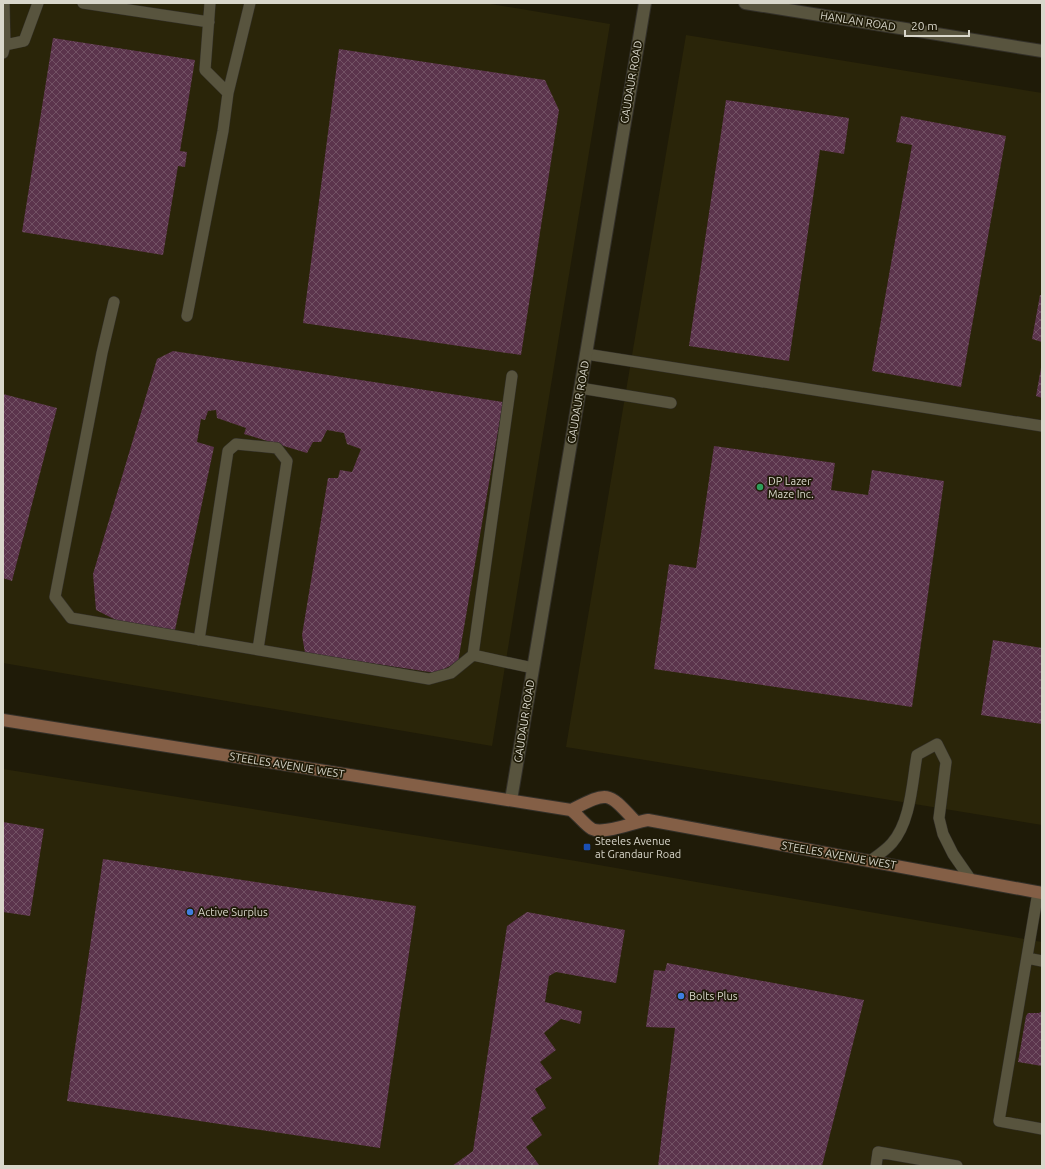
<svg xmlns="http://www.w3.org/2000/svg" width="1045" height="1169" font-family="Ubuntu,sans-serif">
<defs>
<pattern id="building-cross-hatch" width="8" height="8" patternUnits="userSpaceOnUse"><rect width="8" height="8" fill="#5b344c"/><path d="M0 0l8 8M0 8l8-8" fill="none" stroke="#725164"/></pattern>
</defs>
<rect width="100%" height="100%" fill="#1f1b08"/>
<path fill="#2a2509" d="M 3,3 L 485,3 L 610,24 L 492,746 L 3,663 Z
M 686,35 L 1042,93 L 1042,825 L 566,747 Z
M 3,769 L 576,861 L 1042,942 L 1042,1166 L 3,1166 Z"/>
<path fill="url(#building-cross-hatch)" d="M 53,38 L 195,60 L 180,151 L 187,152 L 185,167 L 178,166 L 163,255 L 22,232 Z
M 339,49 L 545,80 L 559,110 L 521,355 L 303,323 Z
M 726,100 L 849,118 L 844,154 L 820,150 L 789,361 L 689,346 Z
M 901,116 L 1006,136 L 961,387 L 872,371 L 912,145 L 896,142 Z
M 1040,295 L 1042,295 L 1042,342 L 1032,339 Z
M 173,351 L 503,402 L 458,662 L 436,673 L 305,653 L 302,635 L 328,478 L 338,478 L 340,470 L 352,472 L 361,449 L 347,444 L 344,433 L 327,430 L 321,442 L 313,442 L 307,453 L 244,434 L 246,428 L 217,418 L 216,410 L 208,411 L 205,420 L 201,419 L 197,442 L 214,447 L 175,630 L 124,624 L 96,610 L 93,574 L 157,359 Z
M 1041,368 L 1042,368 L 1042,398 L 1036,396 Z
M 3,394 L 57,408 L 12,581 L 3,578 Z
M 714,446 L 835,463 L 831,490 L 868,495 L 872,470 L 944,481 L 912,707 L 654,669 L 669,564 L 696,568 Z
M 993,640 L 1042,648 L 1042,724 L 981,715 Z
M 3,822 L 44,829 L 30,916 L 3,912 Z
M 103,859 L 416,906 L 380,1148 L 67,1101 Z
M 527,912 L 625,930 L 616,983 L 556,972 L 549,976 L 545,1002 L 582,1011 L 580,1024 L 561,1019 L 544,1033 L 556,1050 L 540,1062 L 552,1078 L 535,1089 L 546,1108 L 531,1118 L 542,1135 L 526,1147 L 539,1165 L 452,1166 L 473,1151 L 507,926 Z
M 667,963 L 864,1000 L 822,1166 L 658,1166 L 675,1028 L 646,1027 L 654,970 L 665,971 Z
M 1042,1011 L 1042,1066 L 1018,1062 L 1026,1016 L 1028,1013 L 1039,1013 Z"/>
<g fill="none" stroke-linecap="round" stroke-linejoin="round">
<defs>
<path id="lane" d="M 83,3 L 209,22
M 210,3 L 205,70 L 228,93
M 5,45 L 24,41 L 38,3
M 3,53 L 5,45 L 4,3
M 114,302 L 102,353 L 55,597 L 71,618 L 429,679 L 451,673 L 473,655 L 533,668
M 187,316 L 223,131 L 228,93 L 250,3
M 586,354 L 1042,426
M 580,388 L 671,403
M 199,640 L 228,451 L 236,444 L 277,448 L 287,461 L 258,649
M 473,655 L 512,376
M 870,861 C 877,856 886,850 892,843 C 911,821 912,783 917,755 L 937,744 L 946,762 L 939,818 L 943,834 L 953,854 L 971,880
M 1038,892 L 999,1121 L 1042,1129
M 1027,958 L 1042,961
M 876,1166 L 878,1152 L 957,1166"/>
<path id="street" d="M 745,3 L 1042,51
M 511,800 L 645,3"/>
<path id="secondary" d="M 3,720 L 571,810 C 578,815 585,825 592,829 C 604,835 634,822 648,820 L 1042,893
M 571,810 C 609,791 607,791 636,822"/>
</defs>
<use href="#lane" stroke="#333029" stroke-width="12"/>
<use href="#street" stroke="#333029" stroke-width="14"/>
<use href="#secondary" stroke="#333029" stroke-width="14"/>
<use href="#lane" stroke="#58543e" stroke-width="11"/>
<use href="#street" stroke="#58543e" stroke-width="12"/>
<use href="#secondary" stroke="#845f46" stroke-width="12"/>
</g>
<circle fill="#2e9e5b" stroke="#1f1b08" stroke-width="1.5" cx="760" cy="487" r="4"/>
<rect fill="#1a4fb4" stroke="#1f1b08" stroke-width="1.5" x="583" y="843" width="8" height="8" rx="2"/>
<g fill="#3f7fe0" stroke="#1f1b08" stroke-width="1.5">
<circle cx="190" cy="912" r="4"/>
<circle cx="681" cy="996" r="4"/>
</g>
<g text-anchor="middle" dominant-baseline="central" stroke-width="3.5" stroke-linejoin="round" paint-order="stroke">
<g font-size="11" fill="#d9d7cb" stroke="#1f1b08">
<text transform="translate(858 21) rotate(9)">HANLAN ROAD</text>
<text transform="translate(631 82) rotate(-80)">GAUDAUR ROAD</text>
<text transform="translate(578 402) rotate(-80)">GAUDAUR ROAD</text>
<text transform="translate(524 721) rotate(-81)">GAUDAUR ROAD</text>
<text transform="translate(287 765) rotate(9)">STEELES AVENUE WEST</text>
<text transform="translate(839 855) rotate(10)">STEELES AVENUE WEST</text>
</g>
<g font-size="11" fill="#d9d7cb" stroke="#1f1b08" text-anchor="start">
<text x="768" y="481">DP Lazer<tspan x="768" dy="13">Maze Inc.</tspan></text>
<text x="595" y="841">Steeles Avenue<tspan x="595" dy="13">at Grandaur Road</tspan></text>
<text x="198" y="912">Active Surplus</text>
<text x="689" y="996">Bolts Plus</text>
</g>
</g>
<rect width="1045" height="1169" fill="none" stroke="#d9d7cb" stroke-width="8"/>
<path d="M905 30v6h64v-6" fill="none" stroke="#d9d7cb" stroke-width="2"/>
<text x="911" y="30" font-size="12" fill="#d9d7cb" stroke="#1f1b08" stroke-width="3" paint-order="stroke">20 m</text>
</svg>
